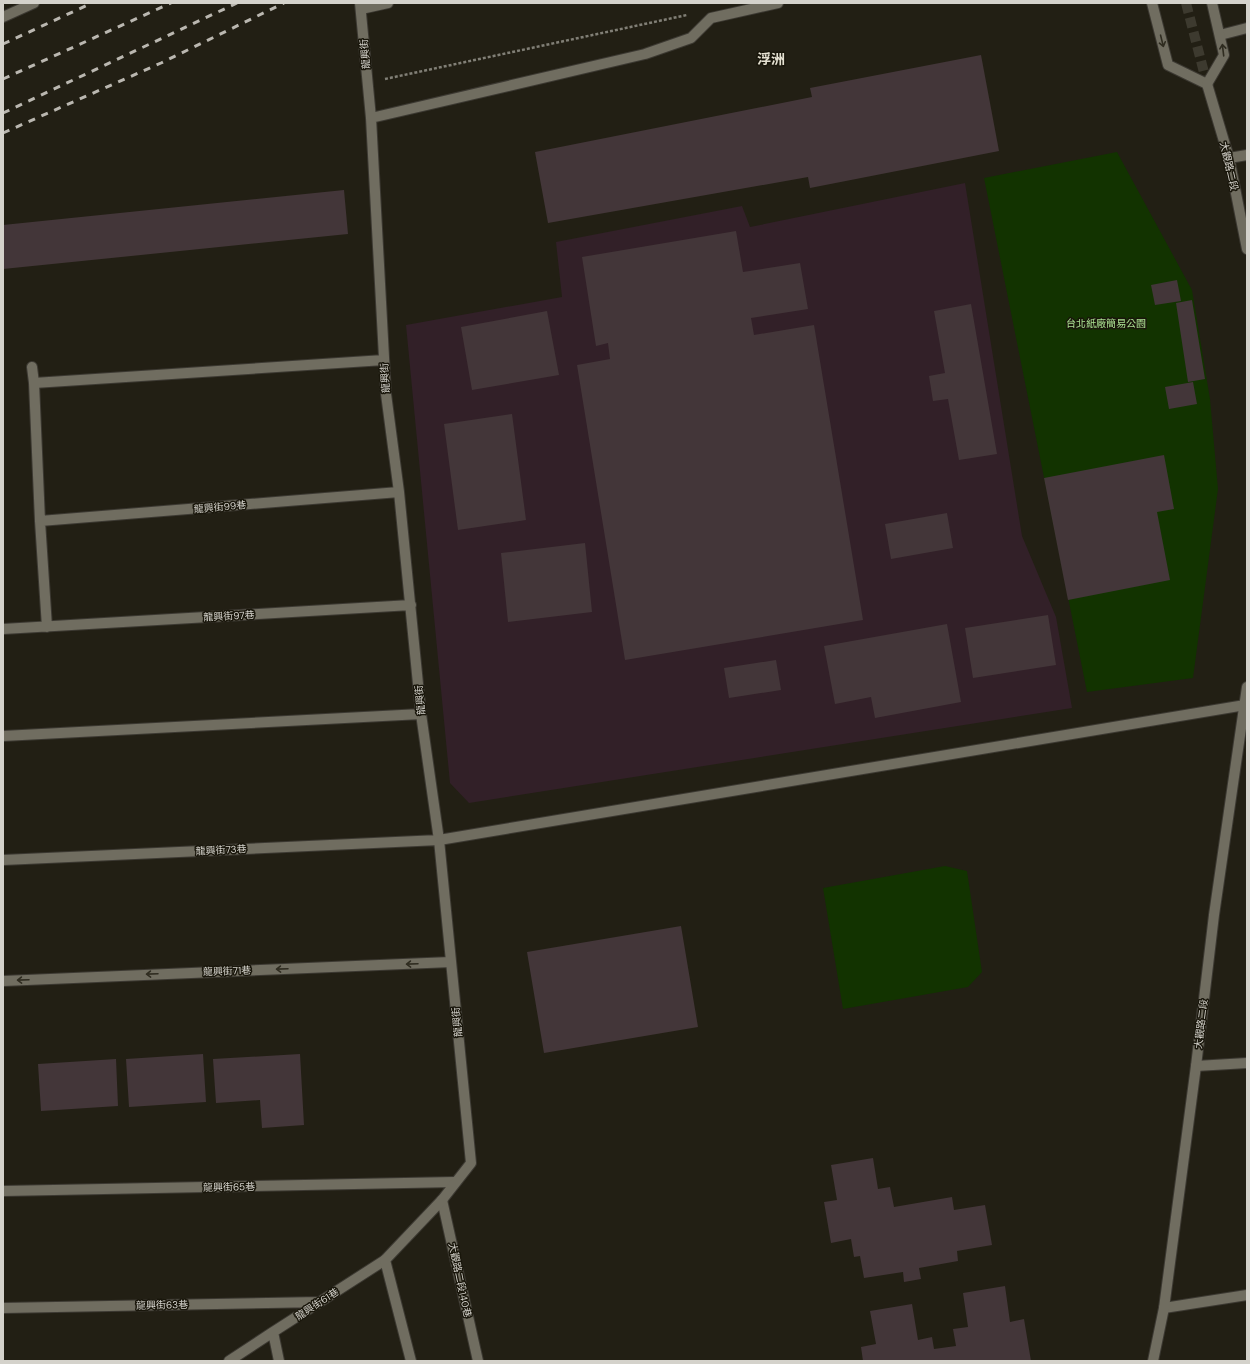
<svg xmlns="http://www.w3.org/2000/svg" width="1250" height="1364" font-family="'DM Sans','Noto Sans TC',sans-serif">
<rect width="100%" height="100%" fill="#221f14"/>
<path fill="#322028" d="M 965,183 L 1022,536 L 1056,617 L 1072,708 L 469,803 L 450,783 L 406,325 L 562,297 L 556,242 L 742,206 L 750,227 Z"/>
<path fill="#123300" d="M 1117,152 L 1192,290 L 1210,399 L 1218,489 L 1193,678 L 1087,692 L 984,178 Z
M 945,866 L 967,871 L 982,972 L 968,987 L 843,1009 L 823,888 Z"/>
<path fill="#433639" d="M 981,55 L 999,151 L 810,188 L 808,177 L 548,223 L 535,152 L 812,97 L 810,88 Z
M 344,190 L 348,234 L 3,269 L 3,225 Z
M 736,231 L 743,272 L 800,263 L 808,309 L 751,318 L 754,335 L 814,325 L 863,620 L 625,660 L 577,365 L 610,359 L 608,343 L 596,346 L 582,257 Z
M 1177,280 L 1181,301 L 1155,305 L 1151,285 Z
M 1192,300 L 1205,379 L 1188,382 L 1176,303 Z
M 971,304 L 997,454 L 959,460 L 948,399 L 933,401 L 929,376 L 945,373 L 934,311 Z
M 547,311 L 559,375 L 472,390 L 461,327 Z
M 1193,382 L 1197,404 L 1169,409 L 1165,387 Z
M 512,414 L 526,520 L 458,530 L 444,424 Z
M 1164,455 L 1174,509 L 1157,512 L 1170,580 L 1068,600 L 1044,478 Z
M 947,513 L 953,548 L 891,559 L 885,524 Z
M 585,543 L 592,612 L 508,622 L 501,553 Z
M 1048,615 L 1056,665 L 973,678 L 965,628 Z
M 947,624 L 961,702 L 875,718 L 871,697 L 835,704 L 824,646 Z
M 776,660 L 781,690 L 729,698 L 724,668 Z
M 681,926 L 698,1027 L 544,1053 L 527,952 Z
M 203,1054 L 206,1102 L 129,1107 L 126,1059 Z
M 300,1054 L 304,1125 L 262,1128 L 260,1100 L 216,1103 L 213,1059 Z
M 116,1059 L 118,1106 L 41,1111 L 38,1064 Z
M 873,1158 L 878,1189 L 890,1187 L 894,1207 L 952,1197 L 954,1210 L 985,1205 L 992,1245 L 957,1251 L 958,1261 L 919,1268 L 921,1279 L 904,1282 L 903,1272 L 864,1278 L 860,1256 L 854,1257 L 851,1239 L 831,1243 L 824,1202 L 837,1200 L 831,1165 Z
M 1005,1286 L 1010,1322 L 1024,1319 L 1031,1361 L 863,1361 L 861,1347 L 876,1344 L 870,1311 L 912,1304 L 918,1340 L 932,1337 L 934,1349 L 956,1346 L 953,1329 L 968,1327 L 963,1293 Z"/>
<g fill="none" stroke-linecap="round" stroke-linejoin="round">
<path stroke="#3d3a2f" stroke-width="10" stroke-dasharray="10 5" stroke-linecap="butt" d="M 1186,3 L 1207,84"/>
<defs>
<path id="lane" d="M 1220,35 L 1247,28
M 1196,1066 L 1247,1063
M 3,1191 L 455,1182
M 442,1200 L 478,1361
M 3,1308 L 320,1302
M 1164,1308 L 1247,1295
M 229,1361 L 273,1332
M 279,1361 L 273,1332 L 385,1260"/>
<path id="street" d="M 360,3 L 371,118 L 386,394 L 399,492 L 421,714 L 439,840 L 471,1163 L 442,1200 L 385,1260 L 411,1361
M 1152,3 L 1168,65 L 1207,84 L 1224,55 L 1212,3
M 361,9 L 388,3
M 3,17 L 34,3
M 371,118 L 645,54 L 691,38 L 711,18 L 778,3
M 1229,158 L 1247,155
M 32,367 L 34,383 L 40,521 L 47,627
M 34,383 L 384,360
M 40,521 L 399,492
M 3,629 L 411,605
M 3,736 L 421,714
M 3,860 L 439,840 L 1245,705
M 3,981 L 451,962"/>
<path id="secondary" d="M 1207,84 L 1229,158 L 1247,249
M 1153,1361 L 1164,1308 L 1196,1066 L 1214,915 L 1247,687"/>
</defs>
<use href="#lane" stroke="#3c3932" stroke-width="12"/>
<use href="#street" stroke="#3c3932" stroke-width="12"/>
<use href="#secondary" stroke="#3c3932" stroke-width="12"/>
<path stroke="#817f76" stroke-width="2.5" stroke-dasharray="3 2" stroke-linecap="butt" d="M 385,79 L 687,15"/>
<use href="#lane" stroke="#706d60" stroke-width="10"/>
<use href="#street" stroke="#706d60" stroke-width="10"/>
<use href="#secondary" stroke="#706d60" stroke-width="10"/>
<path stroke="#bab7b0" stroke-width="3" stroke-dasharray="7 7" stroke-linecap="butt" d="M 3,44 L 92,3
M 3,79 L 171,3
M 3,113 L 237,3
M 3,133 L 161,63 L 284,3"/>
</g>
<defs><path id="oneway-shaft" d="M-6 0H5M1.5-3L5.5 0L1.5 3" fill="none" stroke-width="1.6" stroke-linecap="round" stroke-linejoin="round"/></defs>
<g stroke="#2f2c20">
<use href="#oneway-shaft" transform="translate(1162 41) rotate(76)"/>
<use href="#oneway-shaft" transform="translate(1223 50) rotate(-97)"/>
<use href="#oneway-shaft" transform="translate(412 964) rotate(178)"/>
<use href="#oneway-shaft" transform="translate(282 969) rotate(178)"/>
<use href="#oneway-shaft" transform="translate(152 974) rotate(178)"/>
<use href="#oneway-shaft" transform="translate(23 980) rotate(178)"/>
</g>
<g text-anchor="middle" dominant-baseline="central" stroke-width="3" stroke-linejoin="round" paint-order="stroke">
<g font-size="10" fill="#d4d2cb" stroke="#19160b">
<text transform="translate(365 54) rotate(-95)">龍興街</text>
<text transform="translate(1229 166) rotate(77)">大觀路二段</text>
<text transform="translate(385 378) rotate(-94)">龍興街</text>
<text transform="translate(220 507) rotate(-5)">龍興街99巷</text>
<text transform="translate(229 616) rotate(-3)">龍興街97巷</text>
<text transform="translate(420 700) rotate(-96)">龍興街</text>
<text transform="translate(221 850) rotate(-3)">龍興街73巷</text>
<text transform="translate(227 971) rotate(-2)">龍興街71巷</text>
<text transform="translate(457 1022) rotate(-96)">龍興街</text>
<text transform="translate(1201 1024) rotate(-83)">大觀路二段</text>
<text transform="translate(229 1187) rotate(-1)">龍興街65巷</text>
<text transform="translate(460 1280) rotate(78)">大觀路二段140巷</text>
<text transform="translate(317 1304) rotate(-33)">龍興街61巷</text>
<text transform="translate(162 1305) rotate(-1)">龍興街63巷</text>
</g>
<g font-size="10" fill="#aae091" stroke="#19160b">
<text x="1106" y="323">台北紙廠簡易公園</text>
</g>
<g font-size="14" font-weight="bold" fill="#e5e1d2" stroke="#19160b">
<text x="771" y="59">浮洲</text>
</g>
</g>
<rect width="1250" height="1364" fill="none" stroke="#d4d2cb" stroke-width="8"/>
</svg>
